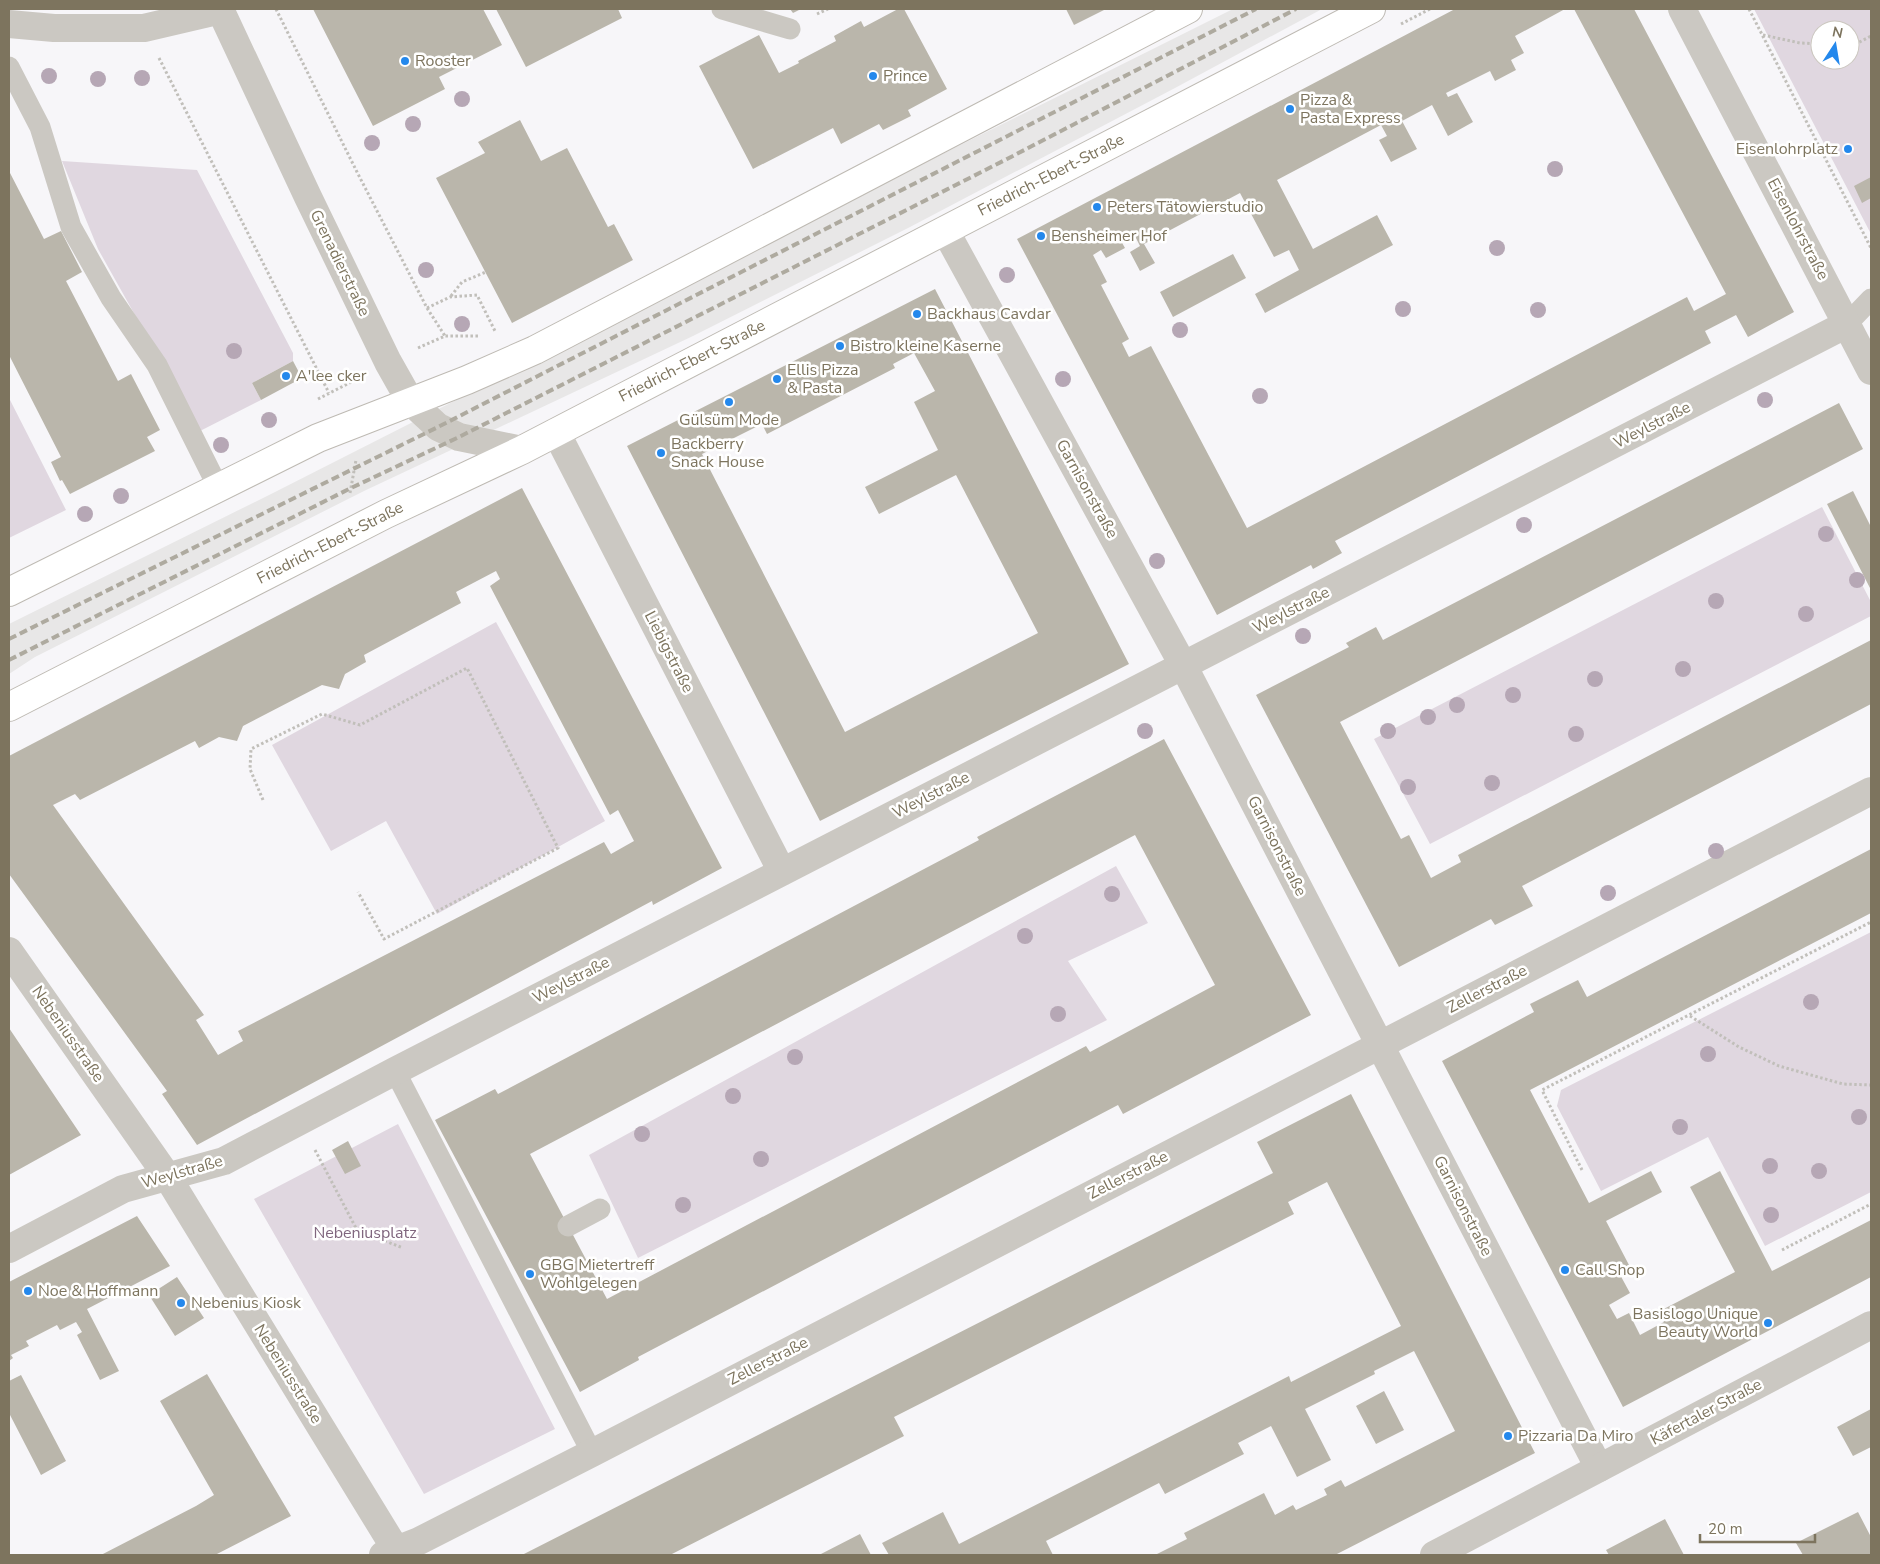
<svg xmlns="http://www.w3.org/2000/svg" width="1880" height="1564" font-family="'Nunito Sans',sans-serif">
<rect width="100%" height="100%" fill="#f7f6f9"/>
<path fill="#e8e7e7" d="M 1233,9 L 1322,9 L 1175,88 L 910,227 L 693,336 L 364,491 L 35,657 L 9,674 L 9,624 L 277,491 L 866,192 Z"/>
<path fill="#e0d7e0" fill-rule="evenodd" d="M 1754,9 L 1871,9 L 1871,234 ZM 1820,30 L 1850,30 L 1850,60 L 1820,60 Z
M 62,161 L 197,170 L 293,353 L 293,361 L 252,383 L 261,400 L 200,431 L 98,249 Z
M 9,398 L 66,510 L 9,538 Z
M 1822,507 L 1871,602 L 1871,616 L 1430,844 L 1374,739 Z
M 496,622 L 605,821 L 437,914 L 386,821 L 331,851 L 272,745 Z
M 1116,866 L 1148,923 L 1068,961 L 1107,1020 L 638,1258 L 589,1155 Z
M 1871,932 L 1871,1192 L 1765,1246 L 1708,1137 L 1601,1191 L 1557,1106 L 1561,1090 Z
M 398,1124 L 555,1429 L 424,1494 L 254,1199 Z"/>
<path fill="#bab6ab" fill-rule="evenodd" d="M 313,9 L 403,9 L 404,10 L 407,9 L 483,9 L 502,45 L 439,77 L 445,89 L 373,126 Z
M 496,9 L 618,9 L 622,18 L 526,67 Z
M 790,9 L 801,9 L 793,13 Z
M 898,9 L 904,9 L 947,89 L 908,110 L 911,116 L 883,130 L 879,124 L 841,144 L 833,128 L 753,169 L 699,66 L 759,35 L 779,73 L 799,63 L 798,61 L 836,41 L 834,36 L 861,21 L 864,27 Z
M 1066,9 L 1106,9 L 1074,25 Z
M 1455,9 L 1565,9 L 1515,36 L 1524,53 L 1511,60 L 1516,70 L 1495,81 L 1490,71 L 1446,93 L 1448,97 L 1457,93 L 1473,122 L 1448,136 L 1432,105 L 1402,121 L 1417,149 L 1391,162 L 1379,140 L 1387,136 L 1381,125 L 1277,180 L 1313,249 L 1377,215 L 1393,245 L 1265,313 L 1255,294 L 1299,270 L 1289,250 L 1274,257 L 1240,193 L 1144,244 L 1155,263 L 1140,271 L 1130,252 L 1140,246 L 1134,234 L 1121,241 L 1125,248 L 1106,258 L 1101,250 L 1093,255 L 1107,282 L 1101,285 L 1129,339 L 1122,343 L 1129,357 L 1151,346 L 1247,528 L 1687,297 L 1694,311 L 1726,294 L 1574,9 L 1634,9 L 1794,312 L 1748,337 L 1736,315 L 1705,331 L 1711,343 L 1335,541 L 1342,553 L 1313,569 L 1311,565 L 1217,615 L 1017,239 Z
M 520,120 L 541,161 L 567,148 L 608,227 L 614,224 L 633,260 L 512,323 L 436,178 L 485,153 L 478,142 Z
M 9,171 L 44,239 L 61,231 L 82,272 L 66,281 L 118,381 L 131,374 L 160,430 L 147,437 L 155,451 L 70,494 L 62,480 L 60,481 L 51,462 L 61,457 L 9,355 Z
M 1871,177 L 1871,198 L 1862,203 L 1854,186 Z
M 1233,254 L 1246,278 L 1173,317 L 1160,292 Z
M 935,289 L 1129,664 L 820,821 L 627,446 ZM 914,353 L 935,391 L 914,402 L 938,450 L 865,487 L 879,514 L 956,475 L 1038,633 L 845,732 L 702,454 L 762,424 L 767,434 L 895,368 L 893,364 Z
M 293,361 L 302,378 L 261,400 L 252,383 Z
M 1839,403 L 1863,449 L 1340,722 L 1401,839 L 1409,835 L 1431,878 L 1461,862 L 1458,855 L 1871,640 L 1871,704 L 1522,886 L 1533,906 L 1495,925 L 1491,919 L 1399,967 L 1256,695 L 1349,647 L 1346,643 L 1376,627 L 1383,640 Z
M 522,488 L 722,868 L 653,905 L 652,901 L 197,1145 L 162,1094 L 167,1091 L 9,874 L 9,756 ZM 496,571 L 500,579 L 490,586 L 610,815 L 618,810 L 634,841 L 611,854 L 604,842 L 238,1031 L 243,1041 L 218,1055 L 196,1020 L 204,1015 L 53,805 L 75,794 L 80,800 L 195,741 L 199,748 L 219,737 L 237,741 L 243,726 L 322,685 L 339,689 L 345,674 L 366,662 L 364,655 L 461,603 L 456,592 Z
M 1853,491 L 1871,527 L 1871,590 L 1827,504 Z
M 1164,739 L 1311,1015 L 1123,1114 L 1118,1105 L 638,1357 L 639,1360 L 580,1392 L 435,1120 L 495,1089 L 498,1094 L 979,840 L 977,837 ZM 1135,835 L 1215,985 L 1090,1052 L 1086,1046 L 607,1299 L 530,1154 Z
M 1871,849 L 1871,913 L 1530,1090 L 1589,1203 L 1651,1171 L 1662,1192 L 1606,1221 L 1629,1265 L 1618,1271 L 1630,1293 L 1609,1305 L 1617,1319 L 1629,1313 L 1640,1335 L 1664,1322 L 1658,1312 L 1735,1272 L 1690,1187 L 1720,1171 L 1772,1271 L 1871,1220 L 1871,1277 L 1623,1407 L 1442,1061 L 1534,1012 L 1530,1004 L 1578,980 L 1587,997 Z
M 9,1028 L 81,1135 L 9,1175 Z
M 1351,1094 L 1535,1453 L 1335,1555 L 1155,1555 L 1187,1539 L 1184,1533 L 1264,1493 L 1275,1515 L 1293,1505 L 1296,1510 L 1327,1495 L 1324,1489 L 1341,1480 L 1345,1487 L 1455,1431 L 1414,1351 L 1374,1371 L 1375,1374 L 1305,1409 L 1331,1460 L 1297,1477 L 1271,1426 L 1238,1443 L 1244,1454 L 1165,1494 L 1159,1483 L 1046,1541 L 1053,1555 L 889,1555 L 882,1543 L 943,1512 L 959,1544 L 1289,1376 L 1291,1382 L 1401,1326 L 1327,1182 L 1288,1202 L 1294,1214 L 894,1417 L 904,1436 L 670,1555 L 522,1555 L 1273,1173 L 1257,1142 Z
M 348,1141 L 361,1166 L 345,1174 L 332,1150 Z
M 137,1216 L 170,1266 L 87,1309 L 119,1371 L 100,1380 L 77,1335 L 82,1332 L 76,1322 L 60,1330 L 57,1325 L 26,1341 L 29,1346 L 11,1355 L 13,1358 L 9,1361 L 9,1282 Z
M 177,1277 L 204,1318 L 175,1336 L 149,1295 Z
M 207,1374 L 291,1516 L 215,1555 L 101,1555 L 196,1506 L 214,1495 L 160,1401 Z
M 21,1375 L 66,1461 L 41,1475 L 9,1413 L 9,1381 Z
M 1384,1391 L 1404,1430 L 1376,1444 L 1356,1406 Z
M 1871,1409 L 1871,1447 L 1853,1456 L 1837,1427 Z
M 1858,1512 L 1871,1537 L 1871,1555 L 1803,1555 L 1796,1543 Z
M 1665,1519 L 1684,1555 L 1609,1555 L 1606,1550 Z
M 860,1534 L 871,1555 L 819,1555 Z"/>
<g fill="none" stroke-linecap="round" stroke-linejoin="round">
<defs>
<path id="primary" d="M 9,592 L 318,438 L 467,380 L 535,350 L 1188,9
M 9,707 L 386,514 L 522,450 L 1371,9"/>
</defs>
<use href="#primary" stroke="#bebab3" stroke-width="30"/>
<path stroke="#c1bfba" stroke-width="3" stroke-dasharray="2.5 2.5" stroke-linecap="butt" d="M 276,9 L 357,172 L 427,308 L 445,336
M 1749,9 L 1871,248
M 817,14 L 828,9
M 1401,24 L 1430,9
M 1763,35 L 1800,43 L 1820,44
M 1850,45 L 1854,45 L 1871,36
M 159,58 L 329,393
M 451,296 L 462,282 L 486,272
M 427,308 L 450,297 L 477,295 L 495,331
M 418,348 L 445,336 L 479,336
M 318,399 L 359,378
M 350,493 L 356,460
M 263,800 L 250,769 L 251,749 L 322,714 L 360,725 L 467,668 L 558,848 L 384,939 L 358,892
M 1690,1016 L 1739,1047 L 1779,1066 L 1843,1084 L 1871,1085
M 315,1150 L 357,1230 L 403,1248
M 1582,1170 L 1542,1090 L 1871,922
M 1782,1250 L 1871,1204"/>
<path stroke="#cbc8c2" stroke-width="21" d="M 722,9 L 790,29
M 9,67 L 40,127 L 71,227 L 111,298 L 157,365 L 218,487
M 1847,324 L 1871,299
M 395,1071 L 592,1453
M 568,1226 L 600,1209"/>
<path stroke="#cbc8c2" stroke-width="28" d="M 220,9 L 308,197 L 388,362 L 410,401 L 438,427 L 459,437 L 522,450
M 1682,9 L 1871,371
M 9,24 L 54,28 L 144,28 L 221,10
M 945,230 L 1183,665 L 1599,1468
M 556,432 L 782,872
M 9,951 L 167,1176 L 396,1550
M 9,1249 L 123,1189 L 224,1161 L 395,1071 L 1847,324
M 383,1555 L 419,1541 L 592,1453 L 1871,791"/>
<path stroke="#cbc8c2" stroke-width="28" d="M 1434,1555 L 1871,1325"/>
<use href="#primary" stroke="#fff" stroke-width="28"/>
<path stroke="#aeaa9f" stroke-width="4" stroke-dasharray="8 4" stroke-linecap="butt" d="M 9,639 L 438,427 L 1256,9
M 9,660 L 351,488 L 459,437 L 1007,159 L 1296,9"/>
</g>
<g fill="#b6a7b5">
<circle cx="49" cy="76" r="8"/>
<circle cx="142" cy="78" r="8"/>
<circle cx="98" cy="79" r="8"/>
<circle cx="462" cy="99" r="8"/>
<circle cx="413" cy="124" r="8"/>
<circle cx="372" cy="143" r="8"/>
<circle cx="1555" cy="169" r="8"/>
<circle cx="1497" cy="248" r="8"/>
<circle cx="426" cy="270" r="8"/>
<circle cx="1007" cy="275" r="8"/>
<circle cx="1403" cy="309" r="8"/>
<circle cx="1538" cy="310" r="8"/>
<circle cx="462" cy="324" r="8"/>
<circle cx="1180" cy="330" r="8"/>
<circle cx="234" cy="351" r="8"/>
<circle cx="1063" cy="379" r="8"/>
<circle cx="1260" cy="396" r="8"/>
<circle cx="1765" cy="400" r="8"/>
<circle cx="269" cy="420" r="8"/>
<circle cx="221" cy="445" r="8"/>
<circle cx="121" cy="496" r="8"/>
<circle cx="85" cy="514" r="8"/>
<circle cx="1524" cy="525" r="8"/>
<circle cx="1826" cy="534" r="8"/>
<circle cx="1157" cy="561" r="8"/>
<circle cx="1857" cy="580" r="8"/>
<circle cx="1716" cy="601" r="8"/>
<circle cx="1806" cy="614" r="8"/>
<circle cx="1303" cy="636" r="8"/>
<circle cx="1683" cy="669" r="8"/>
<circle cx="1595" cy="679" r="8"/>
<circle cx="1513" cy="695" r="8"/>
<circle cx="1457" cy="705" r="8"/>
<circle cx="1428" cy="717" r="8"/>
<circle cx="1145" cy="731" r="8"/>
<circle cx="1388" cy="731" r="8"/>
<circle cx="1576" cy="734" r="8"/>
<circle cx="1492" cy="783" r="8"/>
<circle cx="1408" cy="787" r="8"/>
<circle cx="1716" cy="851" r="8"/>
<circle cx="1608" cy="893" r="8"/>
<circle cx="1112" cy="894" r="8"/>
<circle cx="1025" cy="936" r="8"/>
<circle cx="1811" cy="1002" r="8"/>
<circle cx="1058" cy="1014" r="8"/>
<circle cx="1708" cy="1054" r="8"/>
<circle cx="795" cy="1057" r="8"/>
<circle cx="733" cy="1096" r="8"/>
<circle cx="1859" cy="1117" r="8"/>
<circle cx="1680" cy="1127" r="8"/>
<circle cx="642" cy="1134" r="8"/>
<circle cx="761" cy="1159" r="8"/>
<circle cx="1770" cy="1166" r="8"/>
<circle cx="1819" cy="1171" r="8"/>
<circle cx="683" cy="1205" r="8"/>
<circle cx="1771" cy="1215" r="8"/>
</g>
<g fill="#2488ec" stroke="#fff" stroke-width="2">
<circle cx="405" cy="61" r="5"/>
<circle cx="873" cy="76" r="5"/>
<circle cx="1290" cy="109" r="5"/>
<circle cx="1848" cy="149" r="5"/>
<circle cx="1097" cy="207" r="5"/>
<circle cx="1041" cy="236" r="5"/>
<circle cx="917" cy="314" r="5"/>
<circle cx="840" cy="346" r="5"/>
<circle cx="286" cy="376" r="5"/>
<circle cx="777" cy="379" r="5"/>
<circle cx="729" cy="402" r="5"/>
<circle cx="661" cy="453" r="5"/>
<circle cx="1565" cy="1270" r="5"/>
<circle cx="530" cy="1274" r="5"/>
<circle cx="28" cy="1291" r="5"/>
<circle cx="181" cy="1303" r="5"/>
<circle cx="1768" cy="1323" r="5"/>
<circle cx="1508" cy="1436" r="5"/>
</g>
<g text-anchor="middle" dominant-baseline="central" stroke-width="5" stroke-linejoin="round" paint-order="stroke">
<g font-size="16" fill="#7d745e" stroke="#fff" text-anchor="start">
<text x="415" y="61">Rooster</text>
<text x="883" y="76">Prince</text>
<text x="1300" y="100">Pizza &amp;<tspan x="1300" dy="18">Pasta Express</tspan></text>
<text x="1838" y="149" text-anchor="end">Eisenlohrplatz</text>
<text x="1107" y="207">Peters Tätowierstudio</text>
<text x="1051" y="236">Bensheimer Hof</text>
<text x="927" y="314">Backhaus Cavdar</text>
<text x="850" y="346">Bistro kleine Kaserne</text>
<text x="787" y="370">Ellis Pizza<tspan x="787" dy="18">&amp; Pasta</tspan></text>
<text x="296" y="376">A'lee cker</text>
<text x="729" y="420" text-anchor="middle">Gülsüm Mode</text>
<text x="671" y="444">Backberry<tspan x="671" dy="18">Snack House</tspan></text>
<text x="540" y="1265">GBG Mietertreff<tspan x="540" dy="18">Wohlgelegen</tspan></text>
<text x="1575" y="1270">Call Shop</text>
<text x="38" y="1291">Noe &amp; Hoffmann</text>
<text x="191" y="1303">Nebenius Kiosk</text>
<text x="1758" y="1314" text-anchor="end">Basislogo Unique<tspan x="1758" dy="18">Beauty World</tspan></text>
<text x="1518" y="1436">Pizzaria Da Miro</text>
</g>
<g font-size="16" fill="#7d745e" stroke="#fff">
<text transform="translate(1051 175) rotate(-27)">Friedrich-Ebert-Straße</text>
<text transform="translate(1798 229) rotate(62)">Eisenlohrstraße</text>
<text transform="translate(340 263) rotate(64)">Grenadierstraße</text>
<text transform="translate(692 361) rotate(-27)">Friedrich-Ebert-Straße</text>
<text transform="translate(1652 425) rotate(-27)">Weylstraße</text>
<text transform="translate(1087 489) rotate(61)">Garnisonstraße</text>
<text transform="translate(330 543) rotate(-27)">Friedrich-Ebert-Straße</text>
<text transform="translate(1291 610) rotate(-27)">Weylstraße</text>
<text transform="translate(669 652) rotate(63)">Liebigstraße</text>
<text transform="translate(931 795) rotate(-27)">Weylstraße</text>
<text transform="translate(1277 846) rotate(63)">Garnisonstraße</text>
<text transform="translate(571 980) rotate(-27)">Weylstraße</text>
<text transform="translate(1487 989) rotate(-27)">Zellerstraße</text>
<text transform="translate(68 1034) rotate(55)">Nebeniusstraße</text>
<text transform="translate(182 1172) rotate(-16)">Weylstraße</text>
<text transform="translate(1128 1175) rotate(-27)">Zellerstraße</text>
<text transform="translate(1463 1206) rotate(63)">Garnisonstraße</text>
<text transform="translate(768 1361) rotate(-27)">Zellerstraße</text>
<text transform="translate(288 1374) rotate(58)">Nebeniusstraße</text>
<text transform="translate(1706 1412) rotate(-28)">Käfertaler Straße</text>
</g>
<g font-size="16" fill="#80667e" stroke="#fff">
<text x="365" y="1233">Nebeniusplatz</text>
</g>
</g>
<rect width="1880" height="1564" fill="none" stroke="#7d745e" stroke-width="20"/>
<g transform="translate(1835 45) rotate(12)"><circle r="24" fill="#ffffff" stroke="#cbc7bf"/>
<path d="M0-4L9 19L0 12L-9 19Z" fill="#2488ec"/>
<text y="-8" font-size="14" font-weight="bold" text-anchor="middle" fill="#7d745e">N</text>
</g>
<path d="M1700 1534v8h115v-8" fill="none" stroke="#7d745e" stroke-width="2.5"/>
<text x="1708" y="1534" font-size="15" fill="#7d745e" stroke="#ffffff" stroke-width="4" paint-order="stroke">20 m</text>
</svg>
